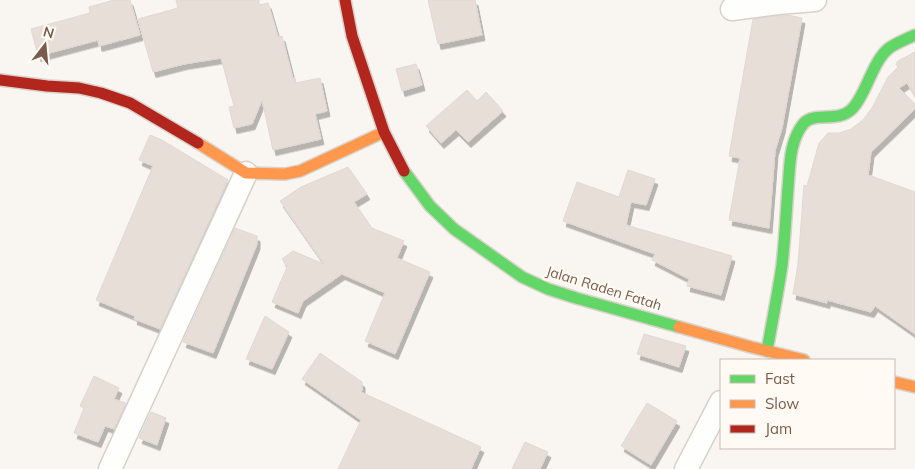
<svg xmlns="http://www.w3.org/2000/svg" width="915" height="469" font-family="Mulish,sans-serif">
<defs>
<filter id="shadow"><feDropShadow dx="3" dy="5.5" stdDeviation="0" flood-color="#0004"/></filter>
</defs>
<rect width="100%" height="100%" fill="#f9f5f0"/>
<path fill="#e6ded7" stroke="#e2d8d2" filter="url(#shadow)" d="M 114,0 L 130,0 L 140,35 L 99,46 L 98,40 L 38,56 L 31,29 L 90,13 L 89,7 Z
M 176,0 L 259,0 L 259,5 L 268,3 L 278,37 L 282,36 L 293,79 L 295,78 L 296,83 L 320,78 L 327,111 L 315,114 L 321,139 L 273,150 L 262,100 L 252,124 L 234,128 L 229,107 L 234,106 L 221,58 L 184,64 L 153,72 L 138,19 L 178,8 Z
M 428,0 L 475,0 L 482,35 L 438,44 Z
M 787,15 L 802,18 L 782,128 L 775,151 L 769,228 L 729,220 L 740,158 L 729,156 L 753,19 Z
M 915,52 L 915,96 L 907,83 L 899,88 L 915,104 L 915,109 L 871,152 L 868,175 L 915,192 L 915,334 L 875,306 L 871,312 L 827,300 L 827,303 L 793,294 L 798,264 L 804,185 L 807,186 L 819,143 L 828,133 L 839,133 L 851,129 L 863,120 L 872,108 L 888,77 L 898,67 L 896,64 L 898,61 Z
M 416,64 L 422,85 L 402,91 L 396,69 Z
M 467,90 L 477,101 L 486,92 L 503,111 L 468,142 L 456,130 L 441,143 L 426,126 Z
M 150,135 L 162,140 L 228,180 L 160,329 L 134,319 L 135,316 L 96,300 L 153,166 L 139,160 Z
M 348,167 L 367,194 L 354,202 L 372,228 L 404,241 L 397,258 L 430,272 L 395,354 L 365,341 L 385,293 L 342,274 L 303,301 L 298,313 L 272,302 L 287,267 L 282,259 L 293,251 L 324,264 L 280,201 L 301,187 Z
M 628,170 L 655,179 L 646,205 L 631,202 L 626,225 L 732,256 L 721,295 L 687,286 L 689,279 L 652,260 L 655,254 L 563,221 L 577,182 L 619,197 Z
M 235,228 L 257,236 L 257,244 L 213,353 L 183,342 Z
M 265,316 L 289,332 L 272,369 L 246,359 Z
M 644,334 L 686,346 L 679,367 L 637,354 Z
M 320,353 L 362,382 L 362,390 L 361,392 L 481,447 L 471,469 L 338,469 L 361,420 L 302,379 Z
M 94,376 L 119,388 L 114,399 L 126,403 L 114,429 L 105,426 L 98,442 L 74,433 L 84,408 L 80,406 Z
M 647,403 L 677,421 L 651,465 L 621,446 Z
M 151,412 L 166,418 L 157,445 L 139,438 Z
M 525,442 L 548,452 L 540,469 L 512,469 Z"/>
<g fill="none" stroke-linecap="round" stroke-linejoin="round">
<defs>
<path id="street" d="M 732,9 L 778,3 L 815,0
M 110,469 L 246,173
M 686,469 L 721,402"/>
<path id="fast" d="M 404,171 L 430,206 L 454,229 L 522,277 L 548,289 L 576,298 L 679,327
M 767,351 C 772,322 778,293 782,265 C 785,239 786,214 788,188 C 790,166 789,141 804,123 C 815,111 838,124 853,108 C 867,92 872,63 888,49 C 895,43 907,39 915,35"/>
<path id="slow" d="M 198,143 L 246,173 L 285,174 L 300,171 L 384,132
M 679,327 L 751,347 L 804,360
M 894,382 L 915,387"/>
<path id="jam" d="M 345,0 L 352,36 L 384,132 L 404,171
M 0,80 L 47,86 L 79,88 L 101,93 L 130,103 L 198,143"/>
</defs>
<use href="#street" stroke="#d7d1cb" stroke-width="25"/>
<use href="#fast" stroke="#d9d2cb" stroke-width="14"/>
<use href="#slow" stroke="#d9d2cb" stroke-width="14"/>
<use href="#jam" stroke="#d9d2cb" stroke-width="14"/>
<use href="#street" stroke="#fefefd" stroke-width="22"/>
<use href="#fast" stroke="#63d668" stroke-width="11"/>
<use href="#slow" stroke="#ff974d" stroke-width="11"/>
<use href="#jam" stroke="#b3261e" stroke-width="11"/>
</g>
<g text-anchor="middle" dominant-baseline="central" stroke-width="5" stroke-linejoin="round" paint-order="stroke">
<g font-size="14" fill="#7a5c4d" stroke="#fffaf3">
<text transform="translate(604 288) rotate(17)">Jalan Raden Fatah</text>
</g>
</g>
<rect x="720" y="359" width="175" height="90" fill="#fffaf3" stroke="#cabbb1"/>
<rect x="730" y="375" width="25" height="8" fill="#63d668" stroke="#cabbb1"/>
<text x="765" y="384" font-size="15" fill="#7a5c4d">Fast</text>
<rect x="730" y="400" width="25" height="8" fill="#ff974d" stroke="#cabbb1"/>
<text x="765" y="409" font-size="15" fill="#7a5c4d">Slow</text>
<rect x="730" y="425" width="25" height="8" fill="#b3261e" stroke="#cabbb1"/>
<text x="765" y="434" font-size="15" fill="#7a5c4d">Jam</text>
<g transform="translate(45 45) rotate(16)" stroke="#fffaf3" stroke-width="4" paint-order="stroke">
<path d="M0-4L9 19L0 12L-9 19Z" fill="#7a5c4d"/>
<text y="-8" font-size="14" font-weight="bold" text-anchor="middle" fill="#7a5c4d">N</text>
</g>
</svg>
